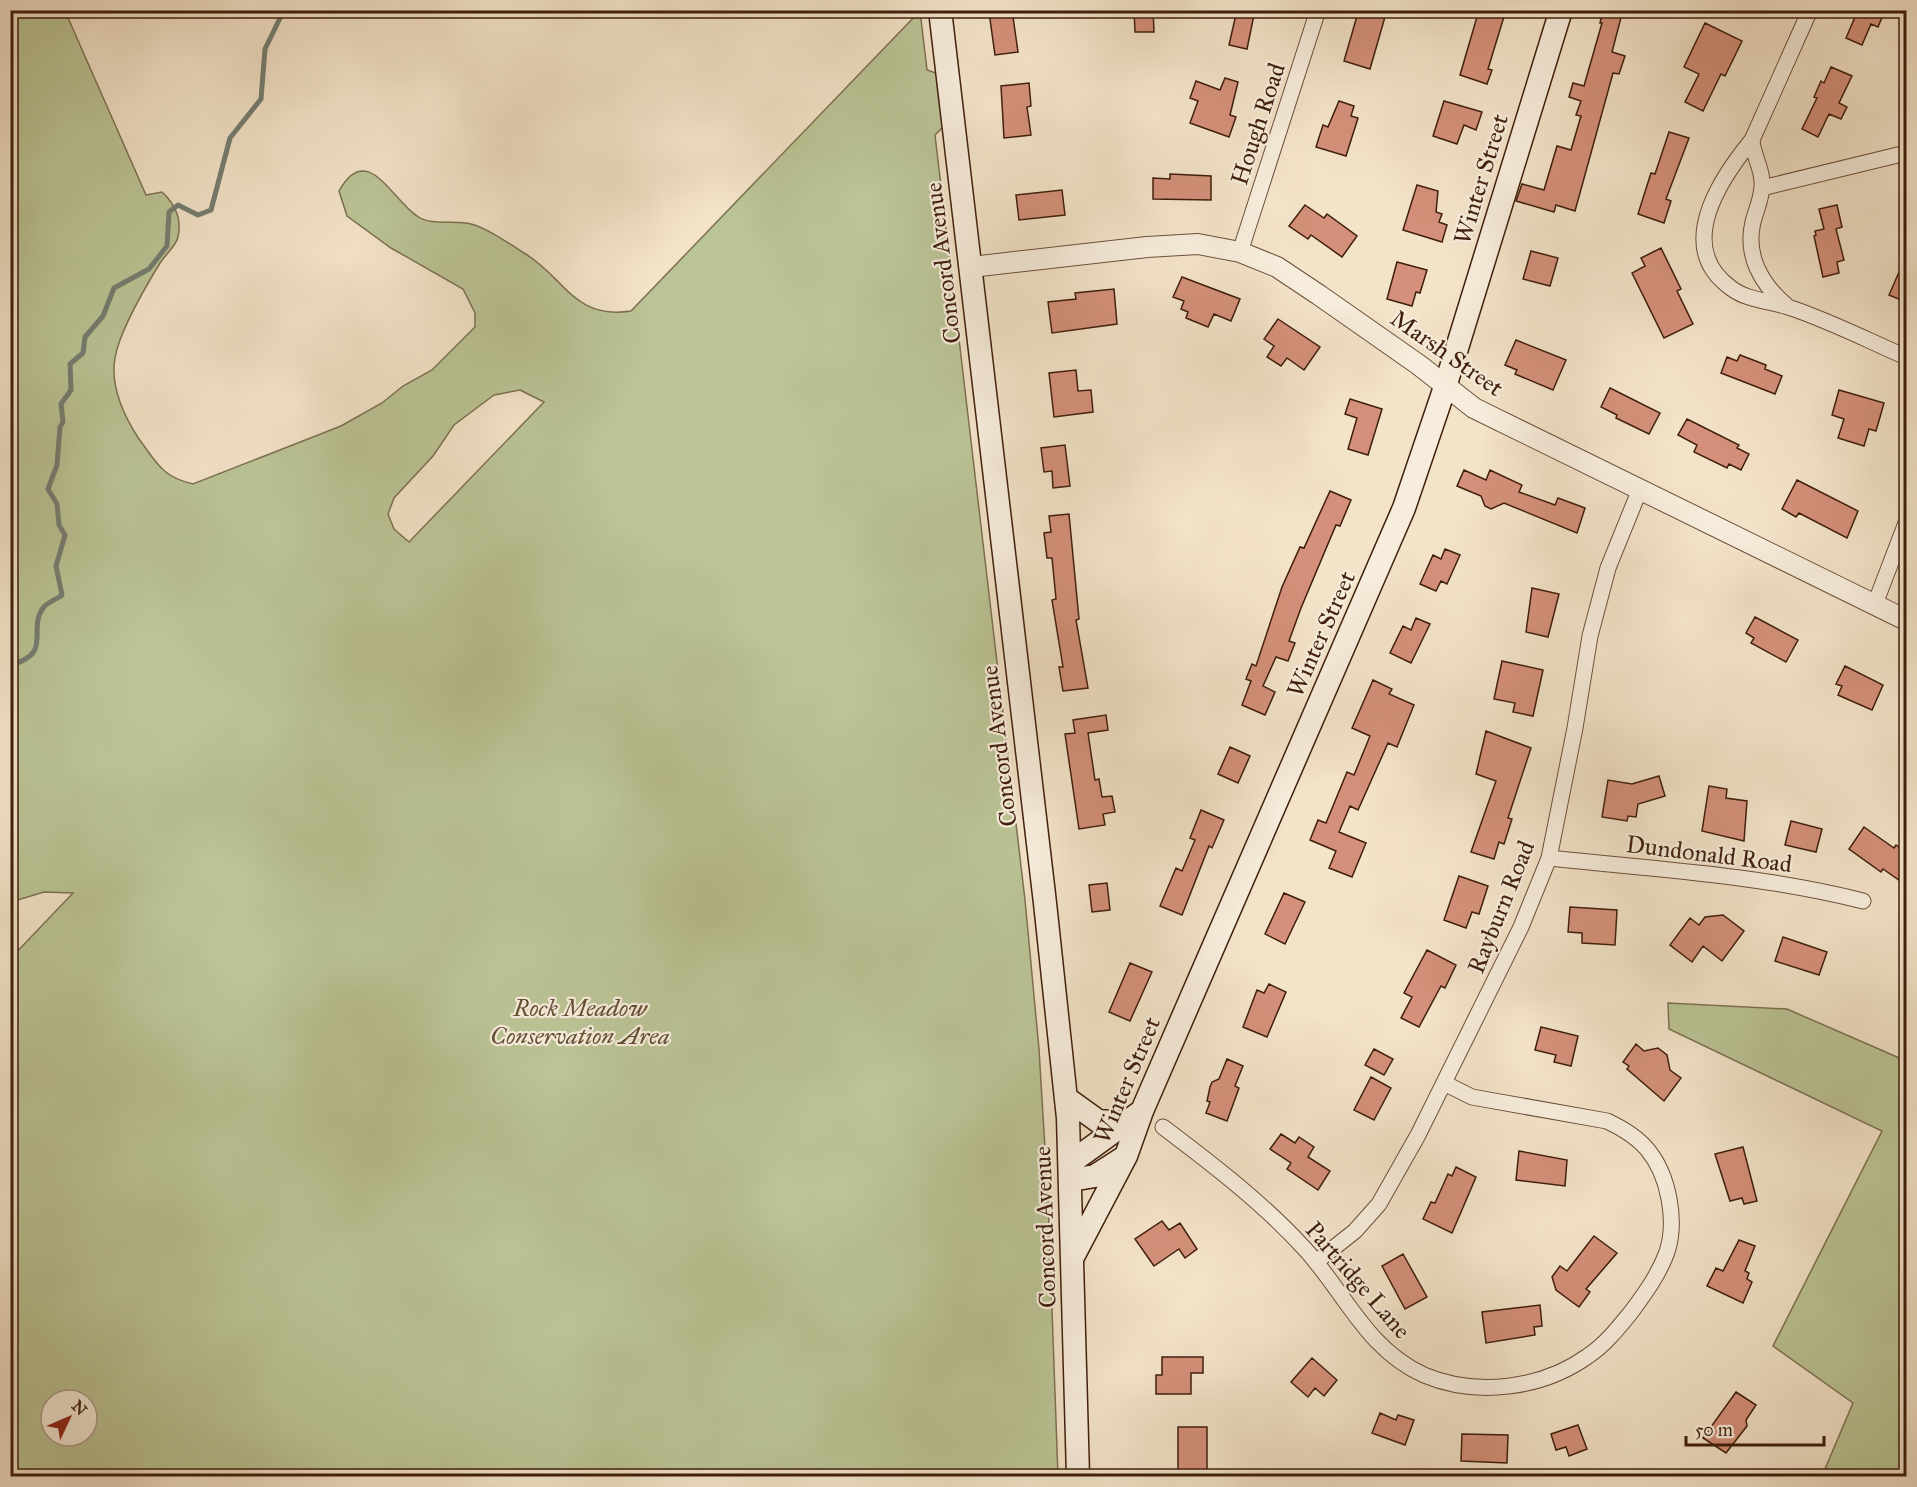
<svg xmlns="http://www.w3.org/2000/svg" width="1917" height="1487" font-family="'IM FELL Great Primer',serif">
<rect width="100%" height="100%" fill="#f3e3c9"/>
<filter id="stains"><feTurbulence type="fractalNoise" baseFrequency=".00333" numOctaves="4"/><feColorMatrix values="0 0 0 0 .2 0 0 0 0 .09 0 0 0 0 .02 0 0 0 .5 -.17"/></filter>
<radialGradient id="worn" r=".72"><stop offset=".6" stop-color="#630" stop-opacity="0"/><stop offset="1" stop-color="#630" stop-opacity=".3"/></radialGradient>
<path fill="#bbc496" stroke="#7d7151" stroke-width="1.5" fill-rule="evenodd" d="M 11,11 L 65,11 L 146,195 L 162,192 C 175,204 182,219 178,237 C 176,246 165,255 160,263 C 146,286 119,333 115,358 C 110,386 124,416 139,439 C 157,463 162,477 193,484 L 341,426 L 382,403 L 403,386 L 432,370 L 475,327 L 475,313 L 463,289 L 391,248 L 347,216 L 339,191 C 367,140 392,200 417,216 C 433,227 454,219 471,224 C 489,229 508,243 524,253 C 565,277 573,320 631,311 L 920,11 L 927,70 L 956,80 L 959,111 L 935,135 L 1025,900 L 1039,1049 L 1048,1199 L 1058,1476 L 11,1476 L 10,959 L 73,893 L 44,892 L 11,902 ZM 520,390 L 544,402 L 409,542 L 394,529 L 388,514 L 394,498 L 433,456 L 454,425 L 494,395 ZM 51,1400 L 87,1400 L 87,1436 L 51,1436 Z
M 1668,1003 L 1787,1009 L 1897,1057 L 1906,1064 L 1906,1476 L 1822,1476 L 1853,1403 L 1773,1346 L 1882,1131 L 1669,1029 Z"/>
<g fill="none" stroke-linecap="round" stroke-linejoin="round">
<path stroke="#767e72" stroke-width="5" d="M 10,665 C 54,654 27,630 43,608 C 47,602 56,600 62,595 L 56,566 L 65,535 L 59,525 L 57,504 L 48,489 L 57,465 L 60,427 L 63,422 L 61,404 L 71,390 L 70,364 L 83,353 L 85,337 L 103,316 L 114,288 L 149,269 L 167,246 L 169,212 L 178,205 L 198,215 L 211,210 L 230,138 L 261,99 L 265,49 L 284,10"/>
</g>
<path fill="#d4907a" stroke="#3f1e0c" stroke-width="1.5" d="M 1012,10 L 1018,52 L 995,55 L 989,12 Z
M 1134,10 L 1153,10 L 1154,32 L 1135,32 Z
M 1237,10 L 1255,10 L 1247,49 L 1229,45 Z
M 1365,10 L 1387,10 L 1370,69 L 1344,61 L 1357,16 L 1363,18 Z
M 1479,10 L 1506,10 L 1488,69 L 1492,70 L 1487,84 L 1460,75 Z
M 1603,10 L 1623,10 L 1612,52 L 1625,56 L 1619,74 L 1613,73 L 1575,211 L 1556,205 L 1554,212 L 1516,201 L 1522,184 L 1544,190 L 1557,146 L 1571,150 L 1581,116 L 1576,115 L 1581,101 L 1569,97 L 1573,83 L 1584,86 L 1602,23 L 1600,23 Z
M 1840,10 L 1885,10 L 1878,27 L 1871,24 L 1862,45 L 1846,38 L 1855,17 Z
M 1705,23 L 1742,41 L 1725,76 L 1721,74 L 1703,111 L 1685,102 L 1699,74 L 1684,67 Z
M 1831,67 L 1852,76 L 1839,103 L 1847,107 L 1841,119 L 1829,114 L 1818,137 L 1802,129 L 1817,98 L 1814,97 L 1821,81 L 1824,83 Z
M 1225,78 L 1238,82 L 1230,115 L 1236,117 L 1229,137 L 1190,123 L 1198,101 L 1190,98 L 1196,81 L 1220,90 Z
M 1029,83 L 1031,106 L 1027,107 L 1031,135 L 1004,138 L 1001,86 Z
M 1339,101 L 1354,106 L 1351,116 L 1358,118 L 1346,156 L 1316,147 L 1323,125 L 1328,127 Z
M 1444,101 L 1482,112 L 1476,130 L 1464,125 L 1457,144 L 1433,136 Z
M 1669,132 L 1689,138 L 1666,199 L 1671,201 L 1664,223 L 1638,214 L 1651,173 L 1655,174 Z
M 1170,174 L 1211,176 L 1211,200 L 1153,199 L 1153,178 L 1170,179 Z
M 1417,185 L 1438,191 L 1436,212 L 1442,214 L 1439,222 L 1447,225 L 1442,242 L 1403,230 Z
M 1062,190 L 1065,215 L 1019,220 L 1016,195 Z
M 1305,205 L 1324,218 L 1327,214 L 1357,236 L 1342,257 L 1311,235 L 1308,239 L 1289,226 Z
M 1837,205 L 1842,227 L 1836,229 L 1844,260 L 1837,262 L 1839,273 L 1823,277 L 1814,236 L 1816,235 L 1815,231 L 1824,229 L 1819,209 Z
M 1661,248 L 1681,289 L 1677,291 L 1693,324 L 1664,338 L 1632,273 L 1645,266 L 1641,258 Z
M 1531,251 L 1558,258 L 1550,286 L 1523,279 Z
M 1906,256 L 1906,302 L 1889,295 Z
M 1397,262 L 1427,270 L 1420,293 L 1416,292 L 1412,306 L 1387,299 Z
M 1182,277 L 1240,299 L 1231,321 L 1214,314 L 1208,327 L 1186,318 L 1188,312 L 1181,309 L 1184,301 L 1173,297 Z
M 1114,289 L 1117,324 L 1052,333 L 1048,302 L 1076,299 L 1075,293 Z
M 1278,319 L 1320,347 L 1304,370 L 1287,358 L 1281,366 L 1267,357 L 1274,346 L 1264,339 Z
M 1516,340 L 1566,360 L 1553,390 L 1515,374 L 1517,370 L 1505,365 Z
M 1740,355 L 1766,365 L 1765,369 L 1782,376 L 1775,394 L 1721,373 L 1727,357 L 1737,361 Z
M 1076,370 L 1078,391 L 1091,390 L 1093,412 L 1054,417 L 1049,373 Z
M 1610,388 L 1660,413 L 1649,434 L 1616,418 L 1617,415 L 1601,407 Z
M 1839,390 L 1884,403 L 1876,431 L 1869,429 L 1864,446 L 1838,438 L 1844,419 L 1832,415 Z
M 1350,399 L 1382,409 L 1368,455 L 1348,449 L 1357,418 L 1345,414 Z
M 1687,419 L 1739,445 L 1737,448 L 1749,454 L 1741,470 L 1729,464 L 1727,468 L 1694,452 L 1697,445 L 1678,435 Z
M 1065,445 L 1070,486 L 1053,488 L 1052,471 L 1044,472 L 1041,448 Z
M 1464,470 L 1486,480 L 1490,470 L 1522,485 L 1519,492 L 1555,505 L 1558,498 L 1585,508 L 1577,533 L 1504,503 L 1491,509 L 1485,506 L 1481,496 L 1457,486 Z
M 1797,480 L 1858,511 L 1847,538 L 1799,513 L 1796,517 L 1782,509 Z
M 1330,491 L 1351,500 L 1340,526 L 1336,525 L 1301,608 L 1289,641 L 1295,643 L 1288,661 L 1276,657 L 1263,686 L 1275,692 L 1265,715 L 1242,705 L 1251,681 L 1246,679 L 1252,664 L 1256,666 L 1282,587 L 1300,547 L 1304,548 Z
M 1069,514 L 1079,619 L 1076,620 L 1088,688 L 1063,691 L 1059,667 L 1063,667 L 1052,600 L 1056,599 L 1052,558 L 1047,558 L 1044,533 L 1051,532 L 1049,516 Z
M 1445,549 L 1460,555 L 1447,584 L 1441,581 L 1436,591 L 1420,584 L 1433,555 L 1441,559 Z
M 1532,588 L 1559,594 L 1548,637 L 1526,632 Z
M 1755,617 L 1798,640 L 1786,662 L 1751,643 L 1754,638 L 1746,633 Z
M 1416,618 L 1430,624 L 1411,663 L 1390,653 L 1403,626 L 1411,630 Z
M 1502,661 L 1543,670 L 1533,716 L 1513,712 L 1515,703 L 1494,699 Z
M 1845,666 L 1883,685 L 1872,710 L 1838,695 L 1842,686 L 1836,684 Z
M 1373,680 L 1392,689 L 1389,694 L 1414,705 L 1397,747 L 1388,743 L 1358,810 L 1350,806 L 1339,832 L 1366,843 L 1352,877 L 1329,868 L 1336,851 L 1310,840 L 1318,820 L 1326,823 L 1347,772 L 1354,775 L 1370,736 L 1352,728 Z
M 1106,715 L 1108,730 L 1088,733 L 1095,780 L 1099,779 L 1102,797 L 1112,796 L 1115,812 L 1103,814 L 1105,825 L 1079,829 L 1065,734 L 1075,733 L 1073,720 Z
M 1486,731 L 1531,748 L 1508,818 L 1512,819 L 1504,844 L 1499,842 L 1494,859 L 1471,852 L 1496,781 L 1476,774 Z
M 1230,747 L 1250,756 L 1238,783 L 1218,774 Z
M 1659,776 L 1665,796 L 1638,804 L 1636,817 L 1628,816 L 1627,821 L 1602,817 L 1608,780 L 1632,784 Z
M 1709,786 L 1727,789 L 1726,798 L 1747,801 L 1744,841 L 1702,831 Z
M 1201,810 L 1224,820 L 1212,848 L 1209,846 L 1182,915 L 1160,906 L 1176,868 L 1182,871 L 1195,840 L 1190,838 Z
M 1791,821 L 1822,829 L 1816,852 L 1785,845 Z
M 1864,827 L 1894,848 L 1896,845 L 1906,852 L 1906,885 L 1883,869 L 1881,872 L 1849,849 Z
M 1459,876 L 1488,886 L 1479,914 L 1472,912 L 1466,928 L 1444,920 Z
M 1107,883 L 1110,910 L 1092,912 L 1089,885 Z
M 1284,893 L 1305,902 L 1285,944 L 1265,934 Z
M 1570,907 L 1617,910 L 1615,945 L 1582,943 L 1582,933 L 1568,932 Z
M 1723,915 L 1744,931 L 1722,961 L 1703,946 L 1692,962 L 1670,945 L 1690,918 L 1699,925 L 1705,917 Z
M 1783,937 L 1827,952 L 1819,975 L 1775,961 Z
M 1427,950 L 1456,965 L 1445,988 L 1441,986 L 1419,1027 L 1401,1018 L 1412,997 L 1404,993 Z
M 1130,963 L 1152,972 L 1130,1021 L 1109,1012 Z
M 1269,984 L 1286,992 L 1267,1037 L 1243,1027 L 1257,990 L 1264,993 Z
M 1541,1027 L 1578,1036 L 1571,1066 L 1554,1062 L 1556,1055 L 1535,1050 Z
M 1636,1044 L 1644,1051 L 1658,1048 L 1667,1055 L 1670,1070 L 1681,1078 L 1664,1101 L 1627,1069 L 1629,1066 L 1623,1062 Z
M 1374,1049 L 1393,1059 L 1384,1075 L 1365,1065 Z
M 1227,1059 L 1243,1066 L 1235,1086 L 1239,1088 L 1227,1121 L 1206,1113 L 1210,1102 L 1207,1101 L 1210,1087 L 1212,1082 L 1219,1079 Z
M 1371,1077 L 1391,1088 L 1374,1120 L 1354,1110 Z
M 1281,1134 L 1295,1143 L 1299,1137 L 1314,1147 L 1308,1157 L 1330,1171 L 1318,1190 L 1287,1169 L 1291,1163 L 1270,1149 Z
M 1743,1147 L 1757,1201 L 1744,1204 L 1742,1198 L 1730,1201 L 1715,1154 Z
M 1519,1151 L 1567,1160 L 1565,1186 L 1516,1180 Z
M 1456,1167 L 1476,1177 L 1452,1233 L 1423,1219 L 1431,1202 L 1435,1203 L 1448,1174 L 1452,1176 Z
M 1162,1221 L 1169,1230 L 1180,1223 L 1197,1249 L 1185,1258 L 1179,1249 L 1154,1266 L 1135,1239 Z
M 1594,1236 L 1617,1253 L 1586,1289 L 1590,1292 L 1579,1307 L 1556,1290 L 1552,1277 L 1560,1266 L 1567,1271 Z
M 1739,1240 L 1755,1246 L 1745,1271 L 1749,1273 L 1747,1279 L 1752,1282 L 1743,1303 L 1707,1286 L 1716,1268 L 1723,1271 Z
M 1403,1254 L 1427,1297 L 1405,1309 L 1382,1266 Z
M 1540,1305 L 1542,1326 L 1534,1327 L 1535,1335 L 1486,1343 L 1482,1312 Z
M 1162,1357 L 1203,1357 L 1203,1373 L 1191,1373 L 1191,1394 L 1156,1394 L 1156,1375 L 1162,1375 Z
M 1312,1358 L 1337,1380 L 1324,1396 L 1315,1388 L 1308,1397 L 1291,1382 Z
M 1736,1392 L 1756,1405 L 1746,1420 L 1747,1426 L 1726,1453 L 1703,1438 Z
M 1380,1413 L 1396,1420 L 1398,1415 L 1414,1420 L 1405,1445 L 1372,1433 Z
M 1578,1425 L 1587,1449 L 1569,1456 L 1566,1447 L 1556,1450 L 1551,1434 Z
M 1178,1427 L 1207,1427 L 1207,1475 L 1178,1475 Z
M 1462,1434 L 1508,1435 L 1507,1463 L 1461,1461 Z"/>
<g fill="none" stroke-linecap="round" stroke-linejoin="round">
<defs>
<path id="minor" d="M 1752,140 C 1720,179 1674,247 1731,288 C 1746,300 1770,301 1788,307 C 1828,320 1867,340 1906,357
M 1762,188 L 1906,153
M 1240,252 L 1318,10
M 1786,305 C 1761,284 1745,255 1753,222 C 1756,210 1762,198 1762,185 C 1763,169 1753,156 1752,140 L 1810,10
M 1875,604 L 1906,523
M 1549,858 C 1653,869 1761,875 1863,901
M 1163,1127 C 1212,1164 1263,1203 1304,1248 C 1345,1292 1366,1349 1424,1375 C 1476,1397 1542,1389 1588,1356 C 1606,1344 1619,1327 1632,1311 C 1646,1292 1659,1274 1667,1252 C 1677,1221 1669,1175 1647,1149 C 1636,1136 1622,1128 1607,1121 L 1472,1097 L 1444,1083
M 1316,1262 L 1355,1231 L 1379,1204 L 1418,1135 L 1521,927 L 1549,858 L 1575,728 L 1590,636 L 1608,568 L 1640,489"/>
<path id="tertiary" d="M 971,267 L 1147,247 L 1198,244 L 1240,252 L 1277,267 L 1319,295 L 1419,365 L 1474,408 L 1906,620"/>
<path id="secondary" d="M 940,10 L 1045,903 L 1068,1118 L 1078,1476
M 1066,1098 L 1098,1121 L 1126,1123
M 1070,1163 L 1142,1111
M 1071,1180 L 1095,1176 L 1123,1158
M 1074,1255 L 1126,1156 L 1142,1111 L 1404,508 L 1445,387 L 1561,10"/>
</defs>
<use href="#minor" stroke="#6c4f3b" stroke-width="17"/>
<use href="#tertiary" stroke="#6c4f3b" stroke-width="22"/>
<use href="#secondary" stroke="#3f1e0c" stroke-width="25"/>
<use href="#minor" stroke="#f7eddc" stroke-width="15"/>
<use href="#tertiary" stroke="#f7eddc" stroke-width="20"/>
<use href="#secondary" stroke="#f7eddc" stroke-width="22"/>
</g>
<g text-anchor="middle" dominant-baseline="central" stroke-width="4.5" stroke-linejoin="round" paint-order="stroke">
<g font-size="24" fill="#3f1e0c" stroke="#f7eddc">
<text transform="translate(1258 124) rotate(-72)">Hough Road</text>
<text transform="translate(1481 179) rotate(-73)">Winter Street</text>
<text transform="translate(943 263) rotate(-97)">Concord Avenue</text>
<text transform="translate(1447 353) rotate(35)">Marsh Street</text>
<text transform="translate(1321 634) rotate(-66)">Winter Street</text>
<text transform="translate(999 746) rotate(-97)">Concord Avenue</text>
<text transform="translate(1709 854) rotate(7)">Dundonald Road</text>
<text transform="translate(1501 907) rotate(-68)">Rayburn Road</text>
<text transform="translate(1127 1080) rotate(-67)">Winter Street</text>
<text transform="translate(1045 1227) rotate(-92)">Concord Avenue</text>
<text transform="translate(1358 1280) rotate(49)">Partridge Lane</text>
</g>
<g font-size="24" font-style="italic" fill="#645035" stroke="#f7eddc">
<text x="580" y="1008">Rock Meadow<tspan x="580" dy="28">Conservation Area</tspan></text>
</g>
</g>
<rect width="1917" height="1487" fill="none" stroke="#f3e3c9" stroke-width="36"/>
<rect x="12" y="12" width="1893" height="1463" fill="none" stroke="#3f1e0c" stroke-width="3"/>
<rect x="18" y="18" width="1881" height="1451" fill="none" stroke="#3f1e0c" stroke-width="1.5"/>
<g transform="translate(69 1418) rotate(46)"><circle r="28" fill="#f7eddc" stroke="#ad9a89" stroke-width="1.5"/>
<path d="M0-4.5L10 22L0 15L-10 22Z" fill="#8f2418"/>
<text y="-9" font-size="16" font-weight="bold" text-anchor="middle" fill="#3f1e0c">N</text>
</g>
<path d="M1686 1436v9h138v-9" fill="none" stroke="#3f1e0c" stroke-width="3"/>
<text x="1695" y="1436" font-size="18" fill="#3f1e0c" stroke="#f7eddc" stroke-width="4.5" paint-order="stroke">50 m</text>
<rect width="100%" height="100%" filter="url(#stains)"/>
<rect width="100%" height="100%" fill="url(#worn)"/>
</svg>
